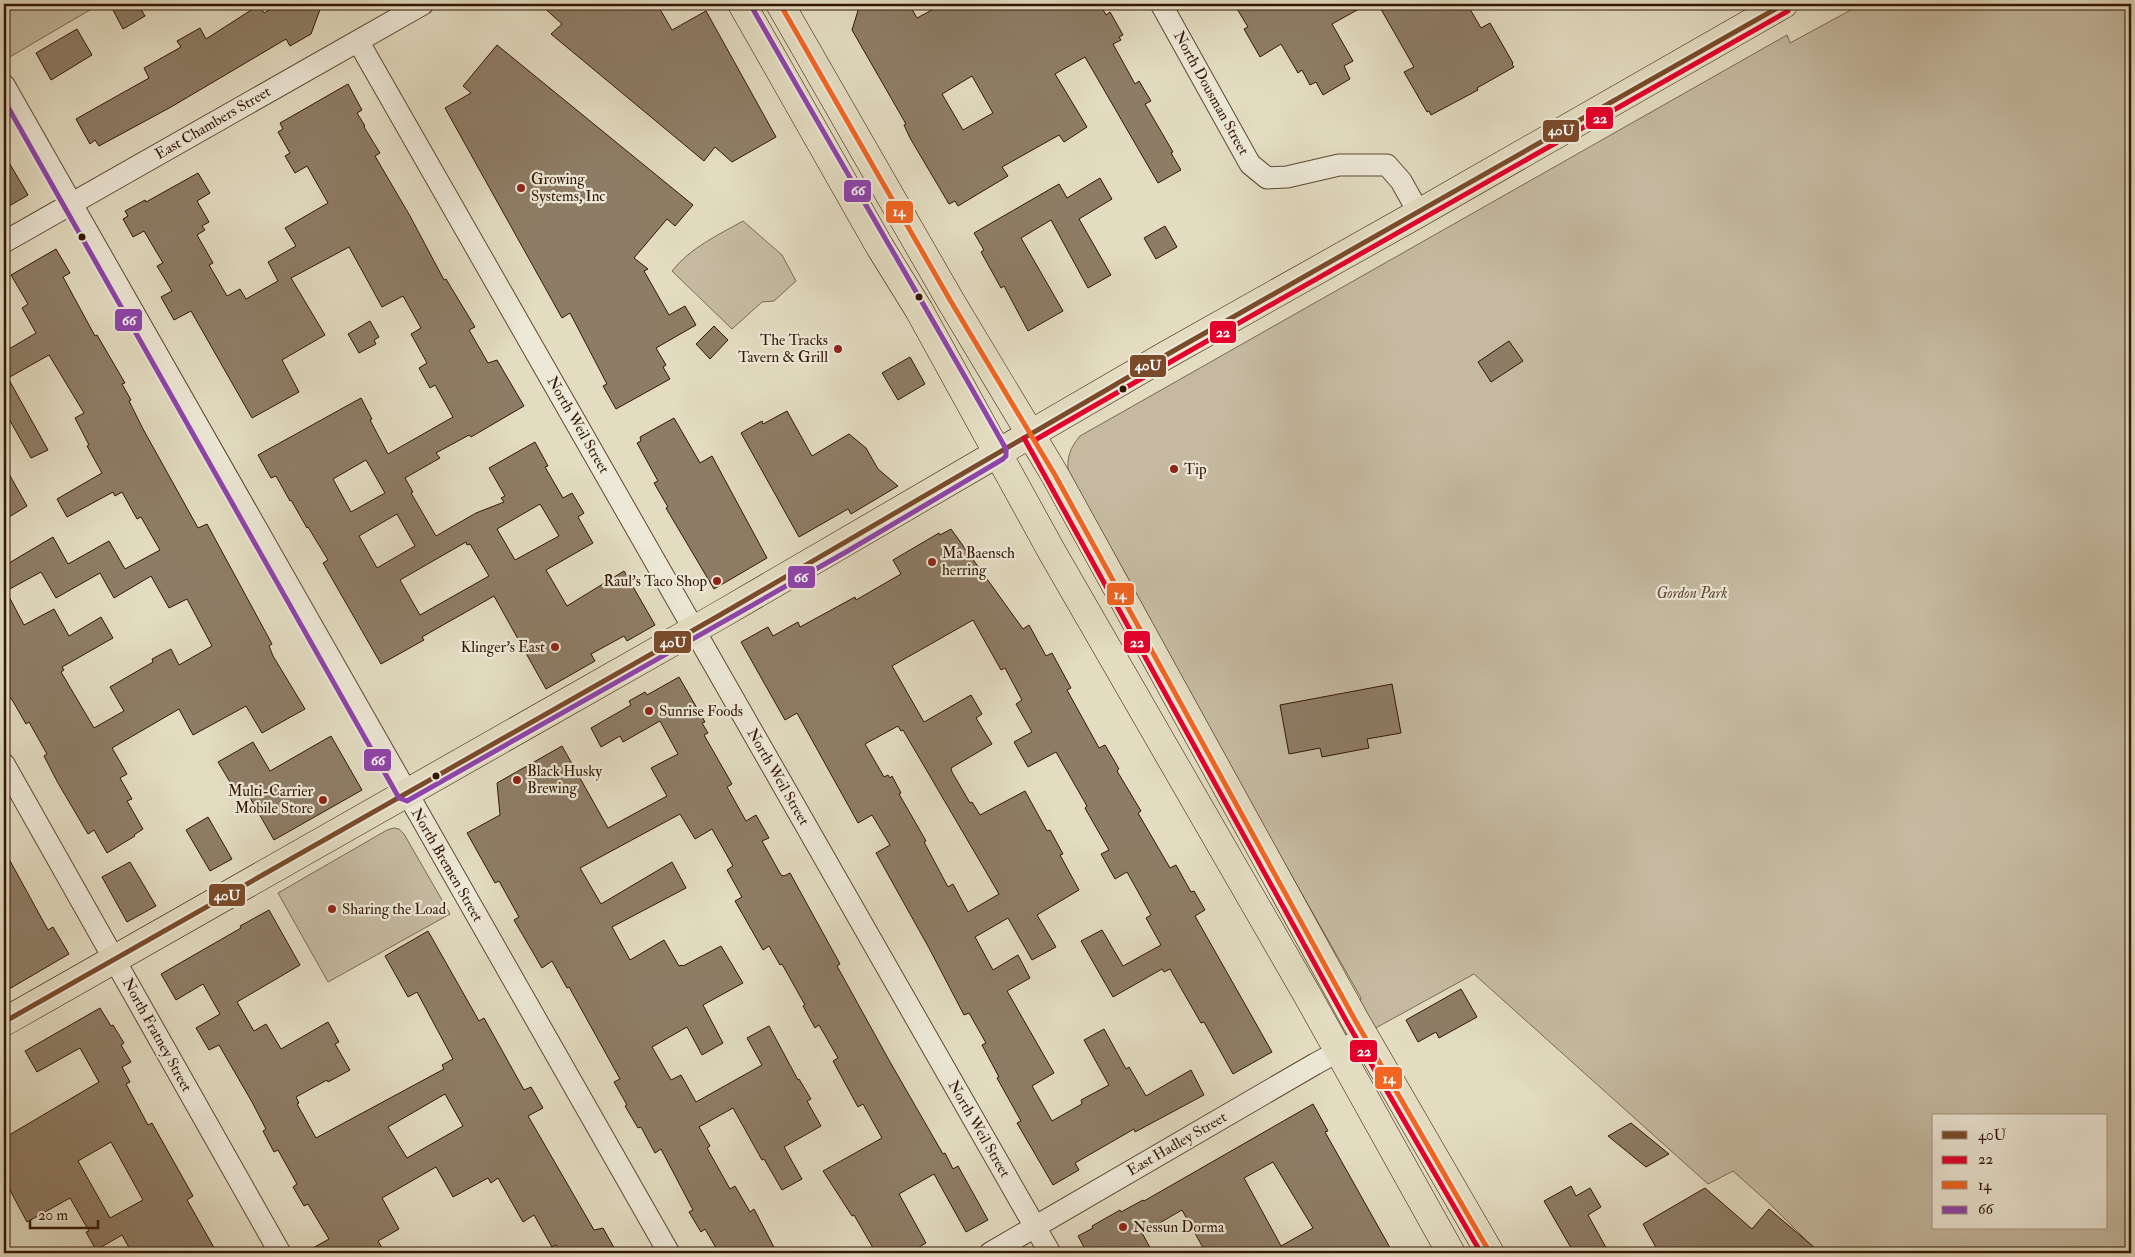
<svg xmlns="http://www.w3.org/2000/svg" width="2135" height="1257" font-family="'IM FELL Double Pica',serif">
<rect width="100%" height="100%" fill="#e3dcc1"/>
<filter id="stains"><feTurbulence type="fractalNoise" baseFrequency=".004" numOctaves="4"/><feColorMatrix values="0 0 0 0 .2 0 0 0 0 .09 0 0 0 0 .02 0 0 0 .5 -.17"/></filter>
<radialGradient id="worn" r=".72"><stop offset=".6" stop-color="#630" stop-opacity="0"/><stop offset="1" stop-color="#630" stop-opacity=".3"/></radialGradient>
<path fill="#c5baa1" stroke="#7c6852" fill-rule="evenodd" d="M 4,4 L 100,4 L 8,58 L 4,52 Z
M 1862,4 L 2131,4 L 2131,1253 L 1819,1253 L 1770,1204 L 1733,1171 L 1708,1184 L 1474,974 L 1372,1030 L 1358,1006 L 1361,998 L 1162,647 L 1130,582 L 1068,472 C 1067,457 1070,448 1080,436 L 1787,35 L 1790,43 ZM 1934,1116 L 2106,1116 L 2106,1228 L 1934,1228 Z
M 743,221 L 782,255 L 796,281 L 774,301 L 762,302 L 732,329 L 672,271 C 690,248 718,235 743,221 Z
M 394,828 L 399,829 L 404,834 L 450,914 L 328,982 L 278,893 L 387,830 Z"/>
<path fill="#8e7d66" stroke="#321603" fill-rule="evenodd" d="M 123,4 L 138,4 L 145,16 L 123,29 L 113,10 Z
M 280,4 L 322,4 L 311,34 L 290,46 L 286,39 L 171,107 L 99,146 L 95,140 L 90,144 L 76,119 L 149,78 L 144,68 L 181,47 L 177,41 L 200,28 L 206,39 L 259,5 L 264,13 Z
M 540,4 L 657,4 L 672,30 L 706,11 L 776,137 L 732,162 L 715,147 L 704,161 L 551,34 L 562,24 Z
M 860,4 L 909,4 L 917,18 L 943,4 L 1100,4 L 1106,15 L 1110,12 L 1123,35 L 1119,37 L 1121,40 L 1113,44 L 1135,84 L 1139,81 L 1151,101 L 1145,104 L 1173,152 L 1171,153 L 1181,170 L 1158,183 L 1085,57 L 1055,74 L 1087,127 L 1064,142 L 1059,135 L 1002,167 L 1008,176 L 958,206 L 955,201 L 949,204 L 910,138 L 904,125 L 906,124 L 852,30 ZM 972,76 L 993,113 L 963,130 L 942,94 Z
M 1234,4 L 1368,4 L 1332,24 L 1353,61 L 1344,66 L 1350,79 L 1323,95 L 1316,82 L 1310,85 L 1302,70 L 1298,73 L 1281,44 L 1260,57 L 1244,29 L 1248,27 Z
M 1378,4 L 1467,4 L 1481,28 L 1490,23 L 1513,63 L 1512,64 L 1514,67 L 1477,88 L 1478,90 L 1431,115 L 1429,111 L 1427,112 L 1404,72 L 1414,67 Z
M 77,29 L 92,55 L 51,80 L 36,53 Z
M 497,45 L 693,205 L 675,226 L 667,219 L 634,258 L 648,269 L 644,271 L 669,315 L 685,306 L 696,325 L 656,348 L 666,365 L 663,367 L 670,379 L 616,409 L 603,386 L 607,384 L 570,313 L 562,318 L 445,108 L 471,93 L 463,86 Z
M 348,84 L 362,110 L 357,113 L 365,126 L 364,127 L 380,153 L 375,156 L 410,216 L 444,280 L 446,279 L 475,327 L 469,330 L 488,363 L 497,360 L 524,406 L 471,437 L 469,435 L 436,453 L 440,458 L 405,478 L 413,492 L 411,493 L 436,536 L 476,513 L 504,502 L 501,498 L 505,496 L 489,468 L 535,442 L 548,466 L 545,467 L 563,498 L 572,493 L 584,513 L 578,517 L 593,543 L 546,570 L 567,606 L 624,571 L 655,625 L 627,641 L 624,636 L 591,654 L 595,661 L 546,689 L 494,596 L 422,637 L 424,640 L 381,664 L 323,563 L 328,560 L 308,527 L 307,528 L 291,500 L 290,501 L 276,476 L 271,478 L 258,455 L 361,398 L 372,419 L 370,420 L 388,454 L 453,417 L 435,385 L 430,388 L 419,368 L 427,363 L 411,334 L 421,328 L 403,296 L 382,307 L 349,247 L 291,278 L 325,335 L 282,360 L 299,392 L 252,418 L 191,311 L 174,320 L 161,297 L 172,291 L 157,266 L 163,263 L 144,231 L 133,237 L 123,219 L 128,216 L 125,211 L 145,200 L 146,202 L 198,173 L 210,193 L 197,201 L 209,222 L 202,226 L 205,230 L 197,235 L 213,263 L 209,265 L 227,296 L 240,289 L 246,299 L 278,281 L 268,262 L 296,246 L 285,228 L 328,203 L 307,166 L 295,173 L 285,156 L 290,153 L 278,132 L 283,129 L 280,123 ZM 366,460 L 385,493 L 351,512 L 333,479 ZM 540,504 L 559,536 L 515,560 L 497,529 ZM 397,514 L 415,546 L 377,568 L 359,536 ZM 466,542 L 467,545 L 470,544 L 489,576 L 420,615 L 400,580 Z
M 4,154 L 28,195 L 4,209 Z
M 1100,178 L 1112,199 L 1079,219 L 1111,275 L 1088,288 L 1051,220 L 1021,238 L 1063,311 L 1028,331 L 1004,286 L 1001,288 L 981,252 L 984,250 L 974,233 L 1059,184 L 1067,198 Z
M 1165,226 L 1177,247 L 1156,259 L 1144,238 Z
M 56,249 L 70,273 L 63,277 L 95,336 L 97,335 L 125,383 L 122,384 L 131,400 L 129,401 L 143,429 L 198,528 L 207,524 L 272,644 L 269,646 L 273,656 L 305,709 L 262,733 L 246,706 L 193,735 L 179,709 L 112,748 L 127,774 L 120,778 L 132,799 L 127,801 L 143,829 L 134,835 L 135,836 L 107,853 L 94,830 L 88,834 L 58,783 L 44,756 L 47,754 L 29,722 L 26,724 L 11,698 L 4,702 L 4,566 L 53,537 L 68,564 L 109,541 L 125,569 L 160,550 L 141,517 L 137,519 L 122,492 L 115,496 L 113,492 L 67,517 L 57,499 L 102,473 L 87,446 L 89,445 L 75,418 L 84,413 L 49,355 L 8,378 L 48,450 L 31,458 L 4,410 L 4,352 L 36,333 L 22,308 L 28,304 L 11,275 ZM 41,572 L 56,598 L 100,573 L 114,598 L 151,576 L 169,608 L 187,599 L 212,646 L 179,665 L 171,649 L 152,659 L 153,662 L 110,687 L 124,711 L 94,728 L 61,672 L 64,670 L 62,667 L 113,638 L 101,617 L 69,636 L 54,609 L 24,625 L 6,591 Z
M 370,321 L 379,337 L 374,340 L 376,344 L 359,353 L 348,334 Z
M 714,326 L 728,340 L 710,359 L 696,344 Z
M 1509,341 L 1523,361 L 1491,382 L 1478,362 Z
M 910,357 L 925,384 L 898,400 L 882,373 Z
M 787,411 L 812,456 L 849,434 L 866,448 L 878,469 L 898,486 L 851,514 L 848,509 L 799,537 L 741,433 L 762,421 L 763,424 Z
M 674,418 L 700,463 L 712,456 L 767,558 L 714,589 L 666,508 L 668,507 L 654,483 L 658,481 L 637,443 L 641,441 L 640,437 Z
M 4,465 L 27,506 L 4,520 Z
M 951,529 L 1023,629 L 1029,625 L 1046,656 L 1052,653 L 1071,688 L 1067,690 L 1099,748 L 1105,745 L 1119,769 L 1117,771 L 1141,811 L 1138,813 L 1170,868 L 1176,865 L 1191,892 L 1194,891 L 1205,910 L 1195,916 L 1272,1052 L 1233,1074 L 1204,1022 L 1201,1023 L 1170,969 L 1164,972 L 1162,969 L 1113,997 L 1081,941 L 1102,930 L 1123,966 L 1161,945 L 1146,918 L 1151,915 L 1127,872 L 1115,879 L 1101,854 L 1109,850 L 1086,810 L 1085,808 L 1087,806 L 1056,752 L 1028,767 L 1014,742 L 1032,732 L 1016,704 L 1022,700 L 1005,668 L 1001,670 L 973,620 L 892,666 L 924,722 L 971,695 L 982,714 L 976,718 L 992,744 L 951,768 L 952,772 L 970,803 L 972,802 L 980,815 L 1025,791 L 1047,831 L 1050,830 L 1063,854 L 1060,855 L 1079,890 L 1037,915 L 1056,947 L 1032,960 L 1008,918 L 975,937 L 993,970 L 1018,955 L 1030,978 L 1007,991 L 1054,1073 L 1032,1086 L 1052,1121 L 1082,1104 L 1081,1100 L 1109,1085 L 1084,1040 L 1104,1029 L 1126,1069 L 1129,1067 L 1146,1096 L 1191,1070 L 1204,1095 L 1135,1132 L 1134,1129 L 1075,1163 L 1079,1170 L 1053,1185 L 1017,1123 L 1021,1121 L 997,1078 L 999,1077 L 982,1045 L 986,1043 L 969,1013 L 964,1015 L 929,948 L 876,853 L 890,845 L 872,815 L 858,823 L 797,713 L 785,720 L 741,642 L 768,627 L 773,636 L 798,622 L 800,627 L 855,597 L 856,600 L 901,574 L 893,560 L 939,533 L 940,535 ZM 898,726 L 901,731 L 903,730 L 999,894 L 968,912 L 953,884 L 948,887 L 924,842 L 926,841 L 899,794 L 901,793 L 892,776 L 890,778 L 888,775 L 884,777 L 865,744 Z
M 679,677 L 705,722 L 702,723 L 708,733 L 704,735 L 732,784 L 727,787 L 746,821 L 756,815 L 769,838 L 762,841 L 781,875 L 784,876 L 790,873 L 840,964 L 837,966 L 890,1062 L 943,1154 L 945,1153 L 953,1169 L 958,1166 L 988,1220 L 966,1232 L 934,1174 L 899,1194 L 926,1243 L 909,1253 L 876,1253 L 854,1215 L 852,1216 L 823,1171 L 882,1138 L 863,1104 L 858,1107 L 833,1061 L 838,1058 L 819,1025 L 815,1028 L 803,1006 L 805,1005 L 782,964 L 780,965 L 769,946 L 763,950 L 735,901 L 742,897 L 727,870 L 733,866 L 712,829 L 695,839 L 680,814 L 580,868 L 601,904 L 672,862 L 686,888 L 612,927 L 630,960 L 664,940 L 679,966 L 682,965 L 683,966 L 721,946 L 743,983 L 703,1005 L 723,1043 L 702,1055 L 687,1027 L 652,1047 L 671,1080 L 681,1075 L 696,1102 L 762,1065 L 747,1038 L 769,1026 L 798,1080 L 799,1079 L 811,1099 L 807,1101 L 821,1126 L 784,1147 L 802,1179 L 782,1190 L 764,1159 L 762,1160 L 733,1108 L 699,1127 L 710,1146 L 707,1148 L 730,1189 L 735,1186 L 750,1212 L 754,1209 L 777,1253 L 719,1253 L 705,1229 L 701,1232 L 689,1212 L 693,1210 L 661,1149 L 655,1153 L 641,1127 L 638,1128 L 625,1106 L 627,1105 L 614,1082 L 620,1079 L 569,987 L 567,988 L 552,961 L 542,968 L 514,920 L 519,917 L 499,881 L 495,883 L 467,833 L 500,815 L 497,783 L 562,746 L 608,828 L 667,796 L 651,768 L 678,754 L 660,721 L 623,742 L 620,736 L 601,747 L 591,728 L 631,705 L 629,701 L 645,692 L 647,695 Z
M 1392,684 L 1401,733 L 1367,739 L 1369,748 L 1322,757 L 1320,748 L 1289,754 L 1280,705 Z
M 331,736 L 362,790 L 274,840 L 241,782 L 233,787 L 218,762 L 253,742 L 270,771 Z
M 208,817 L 232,859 L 210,871 L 186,830 Z
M 4,850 L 48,930 L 53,927 L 69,954 L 4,992 Z
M 130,862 L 156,906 L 127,922 L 102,877 Z
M 269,910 L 300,965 L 237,1002 L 254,1031 L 266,1024 L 281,1049 L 328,1022 L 339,1042 L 335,1044 L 350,1070 L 328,1082 L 327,1080 L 296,1097 L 299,1103 L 297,1104 L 316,1138 L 444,1069 L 442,1065 L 453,1059 L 417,992 L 408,997 L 385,956 L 428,931 L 479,1021 L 484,1018 L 524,1090 L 531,1087 L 543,1108 L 528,1116 L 594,1230 L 603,1228 L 617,1253 L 561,1253 L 556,1245 L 552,1247 L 534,1215 L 523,1222 L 498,1178 L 491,1183 L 488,1178 L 453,1197 L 436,1167 L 382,1198 L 399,1229 L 378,1241 L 385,1253 L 304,1253 L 329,1239 L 308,1204 L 304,1206 L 293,1187 L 297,1184 L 278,1150 L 274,1152 L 263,1131 L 266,1129 L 252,1102 L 219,1045 L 209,1050 L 196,1028 L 220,1014 L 203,984 L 176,1000 L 161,974 L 241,928 L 240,926 ZM 445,1094 L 463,1126 L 407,1158 L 388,1127 Z
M 1461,989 L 1477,1017 L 1439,1038 L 1436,1032 L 1418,1042 L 1406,1020 Z
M 100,1008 L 111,1026 L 113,1025 L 124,1043 L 121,1045 L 131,1062 L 122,1067 L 130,1082 L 126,1084 L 148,1125 L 152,1123 L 193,1196 L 187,1200 L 217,1253 L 132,1253 L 122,1235 L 96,1250 L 86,1232 L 89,1231 L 70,1198 L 27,1222 L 4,1179 L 4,1138 L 99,1082 L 80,1048 L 37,1072 L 25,1051 ZM 111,1142 L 143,1200 L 110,1218 L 78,1161 Z
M 1313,1104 L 1328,1131 L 1325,1132 L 1393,1253 L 1206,1253 L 1182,1210 L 1142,1233 L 1153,1253 L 1087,1253 L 1078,1236 L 1093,1228 L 1092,1226 L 1120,1210 L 1121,1212 L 1143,1200 L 1144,1201 ZM 1273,1162 L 1313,1228 L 1281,1246 L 1244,1178 Z
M 1631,1123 L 1669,1154 L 1646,1167 L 1608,1136 Z
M 1571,1186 L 1576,1196 L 1590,1188 L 1601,1207 L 1588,1215 L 1609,1253 L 1574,1253 L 1544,1201 Z
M 1705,1188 L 1752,1229 L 1769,1209 L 1821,1253 L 1659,1253 L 1643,1224 Z"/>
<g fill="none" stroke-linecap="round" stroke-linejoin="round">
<defs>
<path id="minor" d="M 1161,4 L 1250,164 L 1267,178 L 1287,177 L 1339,165 L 1387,165 L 1401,181 L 1419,213
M 358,41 L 1050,1253
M 4,85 L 669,1253
M 4,242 L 423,4
M 4,764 L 280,1253
M 990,1253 L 1315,1064 L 1365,1037"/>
<path id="major" d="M 742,4 L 880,247 L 919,310 L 1052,552 L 1309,998 L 1451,1253
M 780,4 L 950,300 L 1055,475 L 1355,1020 L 1490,1253
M 4,1022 L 720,615 L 1168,354 L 1419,213 L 1784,4"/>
</defs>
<use href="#minor" stroke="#5e4832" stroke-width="23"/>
<use href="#major" stroke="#321603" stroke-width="29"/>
<use href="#minor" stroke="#ede8d7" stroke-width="21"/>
<use href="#major" stroke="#e3dcc1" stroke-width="28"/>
<defs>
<path id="bus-1" d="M 4,1022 L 720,615 L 1168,354 L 1784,4"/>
<path id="bus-2" d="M 1024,438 L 1348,1024 L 1481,1253
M 1035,440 L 1172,361 L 1788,11"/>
<path id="bus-3" d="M 780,4 L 950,300 L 1055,475 L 1355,1020 L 1490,1253"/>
<path id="bus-4" d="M 4,100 L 399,798 L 407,801 L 846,552 L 1003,459 L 1006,456 L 1006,449 C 922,300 835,153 750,4"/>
</defs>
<use href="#bus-1" stroke="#ede8d7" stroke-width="9"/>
<use href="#bus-2" stroke="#ede8d7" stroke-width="9"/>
<use href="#bus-3" stroke="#ede8d7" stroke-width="9"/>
<use href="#bus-4" stroke="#ede8d7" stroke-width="9"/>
<use href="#bus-1" stroke="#7a4b2a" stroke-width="5"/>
<use href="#bus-2" stroke="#e4002b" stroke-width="5"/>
<use href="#bus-3" stroke="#f26522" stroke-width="5"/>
<use href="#bus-4" stroke="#8e44ad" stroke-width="5"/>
</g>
<g fill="#8f2418" stroke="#ede8d7" stroke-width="2">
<circle cx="521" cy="188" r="5"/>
<circle cx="838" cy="349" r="5"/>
<circle cx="1174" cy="469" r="5"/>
<circle cx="932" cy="562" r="5"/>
<circle cx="717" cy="581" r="5"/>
<circle cx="555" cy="647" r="5"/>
<circle cx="649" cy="711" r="5"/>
<circle cx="517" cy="780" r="5"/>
<circle cx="323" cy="800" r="5"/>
<circle cx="332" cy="909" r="5"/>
<circle cx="1123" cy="1227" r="5"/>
</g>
<g fill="#321603" stroke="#ede8d7" stroke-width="2">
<circle cx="82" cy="237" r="4.5"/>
<circle cx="919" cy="297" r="4.5"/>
<circle cx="1123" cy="389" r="4.5"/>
<circle cx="436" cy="776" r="4.5"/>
</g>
<g text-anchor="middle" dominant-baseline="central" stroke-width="4.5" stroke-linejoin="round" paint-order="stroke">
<g font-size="15" fill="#321603" stroke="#ede8d7">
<text transform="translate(1211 93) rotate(61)">North Dousman Street</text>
<text transform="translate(213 123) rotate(-30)">East Chambers Street</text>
<text transform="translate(578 425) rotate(60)">North Weil Street</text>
<text transform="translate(778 777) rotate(60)">North Weil Street</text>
<text transform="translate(447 865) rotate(60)">North Bremen Street</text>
<text transform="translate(157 1035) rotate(61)">North Fratney Street</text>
<text transform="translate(979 1129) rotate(60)">North Weil Street</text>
<text transform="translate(1177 1144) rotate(-30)">East Hadley Street</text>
</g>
<g font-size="15" fill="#321603" stroke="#ede8d7" text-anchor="start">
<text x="531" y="179">Growing<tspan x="531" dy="17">Systems, Inc</tspan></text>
<text x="828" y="340" text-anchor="end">The Tracks<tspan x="828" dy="17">Tavern &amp; Grill</tspan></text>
<text x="1184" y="469">Tip</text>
<text x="942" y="553">Ma Baensch<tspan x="942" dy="17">herring</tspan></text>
<text x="707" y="581" text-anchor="end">Raul's Taco Shop</text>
<text x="545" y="647" text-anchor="end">Klinger's East</text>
<text x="659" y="711">Sunrise Foods</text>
<text x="527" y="771">Black Husky<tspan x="527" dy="17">Brewing</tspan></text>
<text x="313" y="791" text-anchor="end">Multi-Carrier<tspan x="313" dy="17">Mobile Store</tspan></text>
<text x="342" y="909">Sharing the Load</text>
<text x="1133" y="1227">Nessun Dorma</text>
</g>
<g font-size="15" font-style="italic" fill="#5e4732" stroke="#ede8d7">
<text x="1692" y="593">Gordon Park</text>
</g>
</g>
<g stroke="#ede8d7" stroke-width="2">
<rect x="1585" y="106" width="29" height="24" rx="5" fill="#e4002b"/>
<rect x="1542" y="119" width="38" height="24" rx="5" fill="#7a4b2a"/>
<rect x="843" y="179" width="29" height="24" rx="5" fill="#8e44ad"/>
<rect x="885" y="200" width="29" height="24" rx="5" fill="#f26522"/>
<rect x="114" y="308" width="29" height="24" rx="5" fill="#8e44ad"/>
<rect x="1209" y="320" width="28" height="24" rx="5" fill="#e4002b"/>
<rect x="1129" y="354" width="38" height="24" rx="5" fill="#7a4b2a"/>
<rect x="787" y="565" width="29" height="24" rx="5" fill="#8e44ad"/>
<rect x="1106" y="582" width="29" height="24" rx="5" fill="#f26522"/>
<rect x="653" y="630" width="39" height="24" rx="5" fill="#7a4b2a"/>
<rect x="1123" y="630" width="28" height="24" rx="5" fill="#e4002b"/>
<rect x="363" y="748" width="29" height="24" rx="5" fill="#8e44ad"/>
<rect x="208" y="883" width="38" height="24" rx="5" fill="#7a4b2a"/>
<rect x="1349" y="1039" width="29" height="24" rx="5" fill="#e4002b"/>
<rect x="1374" y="1066" width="29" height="24" rx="5" fill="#f26522"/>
</g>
<g font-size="14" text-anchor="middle" font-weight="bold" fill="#fff">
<text x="1600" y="123">22</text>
<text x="1561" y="135">40U</text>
<text x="858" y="195">66</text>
<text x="899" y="216">14</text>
<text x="129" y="325">66</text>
<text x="1223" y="337">22</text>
<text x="1148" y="370">40U</text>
<text x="801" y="582">66</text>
<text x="1120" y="599">14</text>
<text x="673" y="647">40U</text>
<text x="1137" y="647">22</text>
<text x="378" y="765">66</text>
<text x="227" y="900">40U</text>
<text x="1364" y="1056">22</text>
<text x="1389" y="1083">14</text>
</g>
<rect width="2135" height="1257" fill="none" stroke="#e3dcc1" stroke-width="20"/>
<rect x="5" y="5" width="2125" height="1247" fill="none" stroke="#321603" stroke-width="2.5"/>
<rect x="10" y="10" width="2115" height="1237" fill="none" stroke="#321603"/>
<rect x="1932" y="1114" width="175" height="115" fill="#ede8d7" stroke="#a29482"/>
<rect x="1942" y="1131" width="25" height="8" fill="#7a4b2a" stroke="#a29482"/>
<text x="1978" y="1140" font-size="15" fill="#321603">40U</text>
<rect x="1942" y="1156" width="25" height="8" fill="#e4002b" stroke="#a29482"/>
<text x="1978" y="1164" font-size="15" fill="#321603">22</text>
<rect x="1942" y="1181" width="25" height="8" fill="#f26522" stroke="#a29482"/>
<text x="1978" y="1190" font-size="15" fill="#321603">14</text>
<rect x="1942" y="1206" width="25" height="8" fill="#8e44ad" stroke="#a29482"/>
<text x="1978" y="1214" font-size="15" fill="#321603">66</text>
<path d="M30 1220v8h68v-8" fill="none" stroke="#321603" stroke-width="2.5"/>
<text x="38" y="1220" font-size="15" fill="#321603" stroke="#ede8d7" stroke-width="4" paint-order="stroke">20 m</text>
<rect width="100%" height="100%" filter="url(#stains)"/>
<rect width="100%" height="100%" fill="url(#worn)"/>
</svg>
